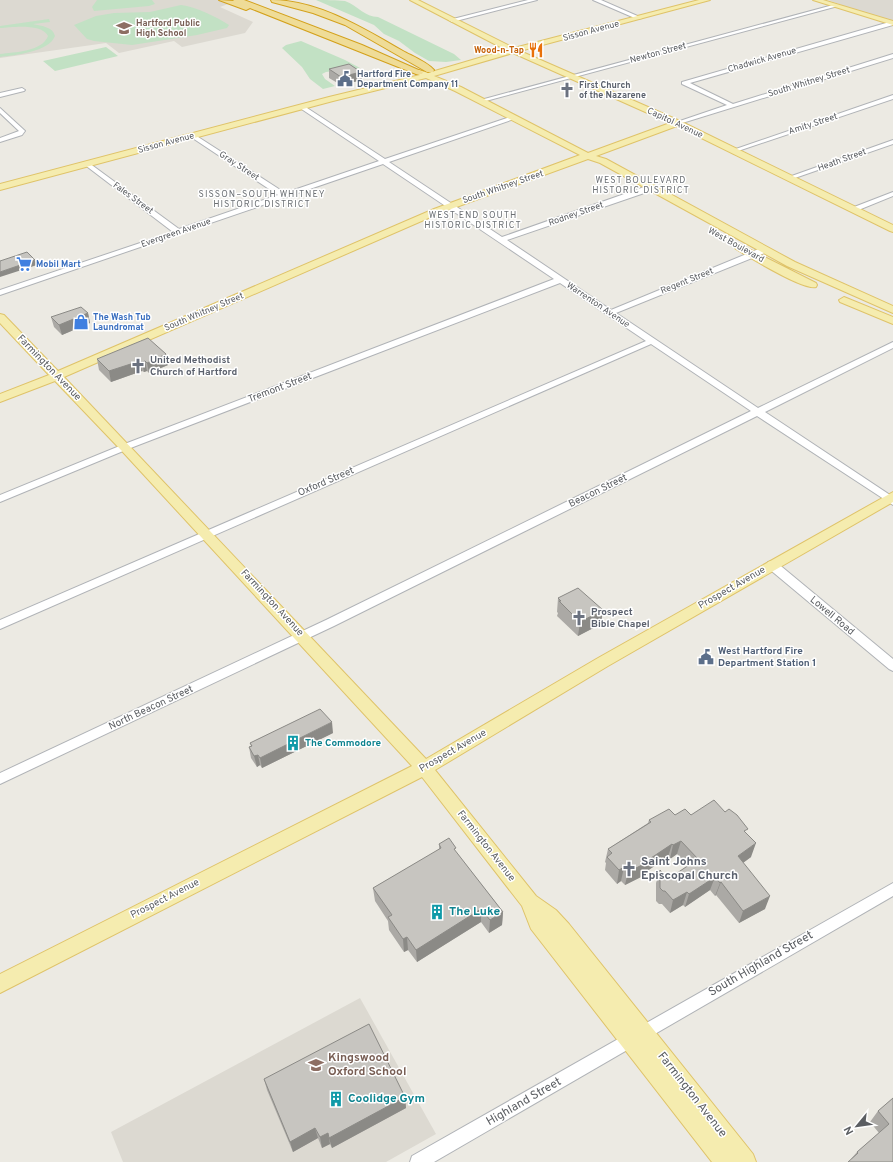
<svg xmlns="http://www.w3.org/2000/svg" width="893" height="1162" font-family="Overpass,sans-serif">
<rect width="100%" height="100%" fill="#eceae3"/>
<path fill="#dcd9d1" d="M 0,0 L 227,0 L 228,4 L 220,7 L 253,22 L 245,33 L 182,47 L 174,41 L 119,53 L 106,43 L 0,58 Z
M 828,0 L 893,0 L 893,21 L 855,10 Z
M 360,998 L 436,1134 L 386,1162 L 123,1162 L 111,1132 Z"/>
<path fill="#c2e1c4" d="M 97,0 L 152,0 L 155,4 L 149,6 L 94,11 L 92,7 Z
M 316,0 C 324,0 337,0 345,1 C 358,6 365,17 378,17 L 454,54 L 461,60 L 446,62 L 429,61 L 415,53 L 399,41 L 384,34 L 374,25 Z
M 181,5 C 196,7 217,17 229,25 L 227,28 L 197,35 L 132,45 L 94,41 L 87,39 L 74,25 L 96,16 L 114,13 L 150,12 Z
M 49,19 L 50,22 L 33,24 C 42,26 53,27 55,36 C 49,52 15,55 0,57 L 0,54 C 14,52 42,52 48,36 C 42,23 12,27 0,28 L 0,26 Z
M 301,41 L 345,60 L 360,68 L 326,72 L 322,74 L 325,79 L 335,86 L 323,89 L 310,79 L 302,67 L 282,48 L 286,45 Z
M 106,47 L 118,56 L 55,71 L 43,61 Z"/>
<g fill="none" stroke-linecap="round" stroke-linejoin="round">
<defs>
<path id="minor" d="M 528,0 L 537,0 L 452,22 L 449,20 Z
M 593,0 L 601,0 L 642,18 L 637,19 Z
M 833,5 L 838,6 L 482,102 L 477,101 Z
M 893,21 L 893,25 L 690,83 L 733,104 L 893,54 L 893,58 L 679,124 L 674,123 L 727,105 L 682,84 L 682,82 Z
M 22,88 L 25,90 L 24,91 L 0,97 L 0,93 Z
M 893,95 L 893,99 L 735,152 L 730,151 Z
M 300,106 L 304,106 L 385,159 L 510,117 L 514,117 L 514,119 L 389,162 L 502,237 L 647,186 L 653,186 L 653,190 L 507,240 L 611,310 L 761,248 L 767,248 L 767,252 L 616,313 L 758,408 L 893,342 L 893,348 L 765,412 L 893,497 L 893,505 L 757,416 L 334,626 L 0,784 L 0,773 L 326,620 L 751,411 L 651,344 L 0,629 L 0,620 L 646,341 L 560,283 L 128,449 L 0,502 L 0,495 L 122,445 L 554,279 L 383,164 L 0,295 L 0,290 L 173,232 L 85,165 L 85,163 L 89,163 L 179,229 L 278,195 L 191,137 L 191,135 L 195,135 L 285,193 L 379,161 L 300,108 Z
M 0,108 L 24,130 L 25,131 L 22,135 L 0,142 L 0,138 L 19,131 L 0,113 Z
M 893,140 L 893,144 L 792,179 L 786,178 Z
M 893,192 L 893,196 L 856,211 L 850,211 L 849,209 Z
M 772,561 L 776,562 L 893,659 L 893,671 L 889,669 L 768,568 L 767,565 L 768,562 Z
M 893,883 L 893,896 L 434,1162 L 410,1162 L 412,1156 Z"/>
<path id="major" d="M 410,0 L 418,0 L 514,48 L 699,0 L 710,0 L 520,51 L 680,121 L 893,225 L 893,232 L 890,231 L 677,126 L 596,156 L 606,159 L 795,262 L 893,306 L 893,313 L 787,266 L 600,163 L 588,159 L 440,213 L 64,377 L 426,759 L 598,658 L 893,492 L 893,502 L 608,666 L 435,770 L 536,896 L 556,910 L 569,924 L 753,1154 L 756,1162 L 712,1162 L 531,929 L 522,906 L 422,777 L 0,993 L 0,974 L 412,766 L 121,450 L 55,381 L 0,402 L 0,394 L 49,375 L 0,323 L 0,314 L 4,315 L 58,371 L 434,209 L 580,155 L 455,91 L 426,78 L 333,101 L 0,190 L 0,184 L 329,97 L 420,75 L 416,74 L 416,70 L 419,70 L 428,73 L 506,50 ZM 513,53 L 670,123 L 588,153 L 461,87 L 434,76 Z
M 813,0 L 823,0 L 893,21 L 893,25 Z
M 739,244 L 816,283 L 817,285 L 816,287 C 803,290 749,257 736,249 L 734,247 L 736,245 Z
M 844,297 L 893,317 L 893,324 L 840,302 L 839,300 Z"/>
<path id="highway" d="M 219,0 L 234,1 L 233,0 L 244,0 L 362,45 L 423,72 L 422,74 L 416,74 L 250,8 L 246,10 Z
M 271,0 C 318,0 363,28 403,51 C 412,56 427,62 434,70 L 433,72 L 427,72 L 345,25 L 313,13 L 272,2 Z"/>
</defs>
<use href="#minor" stroke="#b0b3b7" stroke-width="2"/>
<use href="#major" stroke="#dfc369" stroke-width="2"/>
<use href="#highway" stroke="#d3a11c" stroke-width="2"/>
<use href="#minor" fill="#fff" fill-rule="evenodd"/>
<use href="#major" fill="#f5ecaf" fill-rule="evenodd"/>
<use href="#highway" fill="#efdc97" fill-rule="evenodd"/>
</g>
<path fill="#aba9a5" d="M 329,69 L 361,72 L 362,80 L 341,85 L 329,78 Z
M 88,313 L 90,323 L 62,335 L 54,327 L 51,317 Z
M 166,354 L 168,365 L 149,373 L 147,371 L 144,372 L 142,371 L 111,382 L 99,370 L 97,359 Z
M 558,598 L 601,624 L 578,636 L 557,616 L 558,613 L 557,612 Z
M 333,733 L 262,768 L 260,765 L 257,767 L 251,758 L 249,747 L 251,746 L 250,743 Z
M 675,815 L 691,815 L 746,833 L 751,857 L 743,863 L 765,909 L 739,923 L 716,895 L 715,896 L 710,890 L 685,907 L 683,905 L 670,913 L 662,904 L 659,904 L 656,901 L 656,883 L 660,870 L 668,879 L 688,866 L 677,854 L 670,859 L 668,857 L 647,871 L 643,876 L 625,885 L 621,881 L 617,884 L 605,870 L 606,863 L 605,862 L 608,849 L 648,823 L 649,820 Z
M 439,844 L 456,852 L 503,912 L 502,925 L 489,933 L 481,922 L 417,962 L 408,950 L 404,952 L 389,930 L 388,921 L 375,901 L 373,888 L 439,850 Z
M 264,1079 L 405,1097 L 406,1108 L 332,1148 L 330,1144 L 322,1148 L 318,1138 L 293,1152 L 267,1090 Z
M 893,1098 L 893,1162 L 851,1159 L 857,1152 L 879,1133 L 870,1122 L 878,1111 Z"/>
<path fill="#8b8a86" d="M 361,72 L 362,80 L 341,85 L 341,77 Z
M 35,260 L 37,265 L 0,277 L 0,272 Z
M 88,313 L 90,323 L 62,335 L 59,325 Z
M 166,354 L 168,365 L 149,373 L 147,363 Z
M 140,361 L 142,371 L 111,382 L 109,371 Z
M 145,361 L 147,371 L 144,372 L 142,362 Z
M 603,610 L 601,624 L 578,636 L 580,622 Z
M 332,722 L 333,733 L 262,768 L 260,758 Z
M 258,755 L 260,765 L 257,767 L 254,756 Z
M 681,841 L 677,854 L 670,859 L 673,845 Z
M 756,843 L 751,857 L 733,870 L 738,856 Z
M 672,844 L 668,857 L 647,871 L 643,876 L 625,885 L 628,872 Z
M 624,867 L 621,881 L 617,884 L 619,870 Z
M 715,877 L 710,890 L 685,907 L 689,894 Z
M 721,882 L 716,895 L 715,896 L 720,883 Z
M 687,892 L 683,905 L 670,913 L 673,900 Z
M 770,896 L 765,909 L 739,923 L 743,911 Z
M 481,909 L 481,922 L 417,962 L 416,950 Z
M 503,912 L 502,925 L 489,933 L 490,920 Z
M 407,937 L 408,950 L 404,952 L 403,939 Z
M 405,1097 L 406,1108 L 332,1148 L 329,1138 Z
M 315,1128 L 318,1138 L 293,1152 L 290,1142 Z
M 328,1133 L 330,1144 L 322,1148 L 320,1137 Z"/>
<path fill="#c7c5c0" stroke="#8b8a86" d="M 349,64 L 361,72 L 341,77 L 329,69 Z
M 27,252 L 35,260 L 0,272 L 0,261 Z
M 81,307 L 88,313 L 59,325 L 51,317 Z
M 148,338 L 166,354 L 147,363 L 145,361 L 142,362 L 140,361 L 109,371 L 97,359 Z
M 578,588 L 603,610 L 580,622 L 559,601 L 561,601 L 558,598 Z
M 320,709 L 332,722 L 260,758 L 258,755 L 254,756 L 249,747 L 252,746 L 250,743 Z
M 714,800 L 725,812 L 729,809 L 737,815 L 748,829 L 744,831 L 756,843 L 738,856 L 770,896 L 743,911 L 721,882 L 720,883 L 715,877 L 689,894 L 687,892 L 673,900 L 665,891 L 663,891 L 660,888 L 660,870 L 668,879 L 698,859 L 681,841 L 673,845 L 672,844 L 651,858 L 646,863 L 628,872 L 624,867 L 619,870 L 607,857 L 612,853 L 608,849 L 651,822 L 649,820 L 669,809 L 675,815 L 685,809 L 691,815 Z
M 449,838 L 456,848 L 454,849 L 503,912 L 490,920 L 481,909 L 416,950 L 407,937 L 403,939 L 388,917 L 392,915 L 373,888 L 441,848 L 439,844 Z
M 369,1024 L 405,1097 L 329,1138 L 328,1133 L 320,1137 L 315,1128 L 290,1142 L 264,1079 Z
M 893,1098 L 893,1162 L 848,1162 L 858,1153 L 857,1152 L 889,1124 L 878,1111 Z"/>
<defs>
<symbol id="school-bare" viewBox="-9 -9 18 18"><path d="M0-5L7-2L0 1L-7-2ZM-4 1L0 2.5L4 1V4Q0 6-4 4Z" fill="#8d6e63" stroke="#fff" stroke-width="2.5" paint-order="stroke"/></symbol>
<symbol id="restaurant-bare" viewBox="-9 -9 18 18"><path d="M-5-6h1v4h1v-4h1v4h1v-4h1v5L-1.5 .5V6h-2V.5L-5-1ZM5-6V6H3V1.5H1.5Q1.5-4 5-6Z" fill="#e8710a" stroke="#fff" stroke-width="2.5" paint-order="stroke"/></symbol>
<symbol id="civic-bare" viewBox="-9 -9 18 18"><path d="M-.6-6.5H3V-4.5H.6V-3L4-1V1h2V6H-6V1h2V-1L-.6-3ZM-1.2 2.5V6h2.4V2.5Z" fill="#5c6f8a" stroke="#fff" stroke-width="2.5" paint-order="stroke"/></symbol>
<symbol id="church-bare" viewBox="-9 -9 18 18"><path d="M-1.2-6h2.4v3.5h3.3v2.4h-3.3V6h-2.4V-.1h-3.3v-2.4h3.3Z" fill="#6b7280" stroke="#fff" stroke-width="2.5" paint-order="stroke"/></symbol>
<symbol id="supermarket-bare" viewBox="-9 -9 18 18"><path d="M-6-5.5h2.5l.6 2H6L4.5 2H-2.5L-4.4-4H-6ZM-1.5 3.2a1.3 1.3 0 1 0 .1 0ZM3 3.2a1.3 1.3 0 1 0 .1 0Z" fill="#3f7fe0" stroke="#fff" stroke-width="2.5" paint-order="stroke"/></symbol>
<symbol id="shop-bare" viewBox="-9 -9 18 18"><path d="M-5-2.5h2.3a2.7 3.5 0 0 1 5.4 0H5L5.5 6h-11ZM-1.5-2.5h3a1.5 2.3 0 0 0-3 0Z" fill="#3f7fe0" stroke="#fff" stroke-width="2.5" paint-order="stroke"/></symbol>
<symbol id="building-bare" viewBox="-9 -9 18 18"><path d="M-4-6H4V6H1V3H-1V6H-4ZM-2.5-4.3h1.7v1.8h-1.7ZM.8-4.3h1.7v1.8H.8ZM-2.5-1h1.7V.8h-1.7ZM.8-1h1.7V.8H.8Z" fill="#0f9aa8" stroke="#fff" stroke-width="2.5" paint-order="stroke"/></symbol>
</defs>
<g fill-rule="evenodd">
<use href="#school-bare" x="113" y="17" width="22" height="22"/>
<use href="#restaurant-bare" x="525" y="39" width="22" height="22"/>
<use href="#civic-bare" x="334" y="68" width="22" height="22"/>
<use href="#church-bare" x="556" y="79" width="22" height="22"/>
<use href="#supermarket-bare" x="13" y="253" width="22" height="22"/>
<use href="#shop-bare" x="70" y="311" width="22" height="22"/>
<use href="#church-bare" x="127" y="355" width="22" height="22"/>
<use href="#church-bare" x="568" y="607" width="22" height="22"/>
<use href="#civic-bare" x="695" y="646" width="22" height="22"/>
<use href="#building-bare" x="282" y="732" width="22" height="22"/>
<use href="#church-bare" x="618" y="858" width="22" height="22"/>
<use href="#building-bare" x="426" y="901" width="22" height="22"/>
<use href="#school-bare" x="305" y="1054" width="22" height="22"/>
<use href="#building-bare" x="325" y="1088" width="22" height="22"/>
</g>
<g text-anchor="middle" dominant-baseline="central" stroke-width="3" stroke-linejoin="round" paint-order="stroke">
<g font-size="9" font-weight="bold" fill="#785e54" stroke="#fff" text-anchor="start">
<text x="136" y="23">Hartford Public<tspan x="136" dy="10">High School</tspan></text>
</g>
<g font-size="9" fill="#5b5e62" stroke="#fff">
<text transform="translate(591 31) rotate(-15)">Sisson Avenue</text>
<text transform="translate(658 53) rotate(-15)">Newton Street</text>
<text transform="translate(762 60) rotate(-16)">Chadwick Avenue</text>
<text transform="translate(809 82) rotate(-17)">South Whitney Street</text>
<text transform="translate(675 123) rotate(25)">Capitol Avenue</text>
<text transform="translate(813 124) rotate(-18)">Amity Street</text>
<text transform="translate(166 143) rotate(-15)">Sisson Avenue</text>
<text transform="translate(842 160) rotate(-20)">Heath Street</text>
<text transform="translate(239 166) rotate(33)">Gray Street</text>
<text transform="translate(503 187) rotate(-19)">South Whitney Street</text>
<text transform="translate(133 198) rotate(36)">Fales Street</text>
<text transform="translate(576 214) rotate(-19)">Rodney Street</text>
<text transform="translate(176 233) rotate(-19)">Evergreen Avenue</text>
<text transform="translate(736 245) rotate(29)">West Boulevard</text>
<text transform="translate(687 281) rotate(-22)">Regent Street</text>
<text transform="translate(598 305) rotate(34)">Warrenton Avenue</text>
<text transform="translate(204 312) rotate(-23)">South Whitney Street</text>
</g>
<g font-size="9" font-weight="bold" fill="#c56008" stroke="#fff" text-anchor="end">
<text x="524" y="50">Wood-n-Tap</text>
</g>
<g font-size="9" font-weight="bold" fill="#4e5e75" stroke="#fff" text-anchor="start">
<text x="357" y="74">Hartford Fire<tspan x="357" dy="10">Department Company 11</tspan></text>
</g>
<g font-size="9" font-weight="bold" fill="#5b616d" stroke="#fff" text-anchor="start">
<text x="579" y="85">First Church<tspan x="579" dy="10">of the Nazarene</tspan></text>
</g>
<g font-size="9" letter-spacing="1" fill="#6c7074" stroke="#fff">
<text x="641" y="180">WEST BOULEVARD<tspan x="641" dy="10">HISTORIC DISTRICT</tspan></text>
<text x="262" y="194">SISSON–SOUTH WHITNEY<tspan x="262" dy="10">HISTORIC DISTRICT</tspan></text>
<text x="473" y="215">WEST END SOUTH<tspan x="473" dy="10">HISTORIC DISTRICT</tspan></text>
</g>
<g font-size="9" font-weight="bold" fill="#366cbe" stroke="#fff" text-anchor="start">
<text x="36" y="264">Mobil Mart</text>
<text x="93" y="317">The Wash Tub<tspan x="93" dy="10">Laundromat</tspan></text>
</g>
<g font-size="10" font-weight="bold" fill="#5b616d" stroke="#fff" text-anchor="start">
<text x="150" y="360">United Methodist<tspan x="150" dy="12">Church of Hartford</tspan></text>
<text x="591" y="612">Prospect<tspan x="591" dy="12">Bible Chapel</tspan></text>
</g>
<g font-size="10" fill="#5b5e62" stroke="#fff">
<text transform="translate(49 368) rotate(46)">Farmington Avenue</text>
<text transform="translate(280 388) rotate(-21)">Tremont Street</text>
<text transform="translate(326 482) rotate(-23)">Oxford Street</text>
<text transform="translate(598 491) rotate(-26)">Beacon Street</text>
<text transform="translate(732 588) rotate(-30)">Prospect Avenue</text>
<text transform="translate(272 603) rotate(47)">Farmington Avenue</text>
<text transform="translate(832 616) rotate(40)">Lowell Road</text>
<text transform="translate(151 708) rotate(-25)">North Beacon Street</text>
<text transform="translate(453 751) rotate(-30)">Prospect Avenue</text>
<text transform="translate(486 846) rotate(52)">Farmington Avenue</text>
<text transform="translate(165 899) rotate(-27)">Prospect Avenue</text>
</g>
<g font-size="10" font-weight="bold" fill="#4e5e75" stroke="#fff" text-anchor="start">
<text x="718" y="651">West Hartford Fire<tspan x="718" dy="12">Department Station 1</tspan></text>
</g>
<g font-size="10" font-weight="bold" fill="#0d838f" stroke="#fff" text-anchor="start">
<text x="305" y="743">The Commodore</text>
</g>
<g font-size="12" font-weight="bold" fill="#5b616d" stroke="#fff" text-anchor="start">
<text x="641" y="862">Saint Johns<tspan x="641" dy="14">Episcopal Church</tspan></text>
</g>
<g font-size="12" font-weight="bold" fill="#0d838f" stroke="#fff" text-anchor="start">
<text x="449" y="912">The Luke</text>
<text x="348" y="1099">Coolidge Gym</text>
</g>
<g font-size="12" fill="#5b5e62" stroke="#fff">
<text transform="translate(761 964) rotate(-30)">South Highland Street</text>
<text transform="translate(692 1095) rotate(52)">Farmington Avenue</text>
<text transform="translate(524 1102) rotate(-30)">Highland Street</text>
</g>
<g font-size="12" font-weight="bold" fill="#785e54" stroke="#fff" text-anchor="start">
<text x="328" y="1058">Kingswood<tspan x="328" dy="14">Oxford School</tspan></text>
</g>
</g>
<g transform="translate(857 1126) rotate(241)" stroke="#ffffff" stroke-width="3" paint-order="stroke">
<path d="M0-3L7 15L0 10L-7 15Z" fill="#5b5e62"/>
<text y="-6" font-size="11" font-weight="bold" text-anchor="middle" fill="#5b5e62">N</text>
</g>
</svg>
